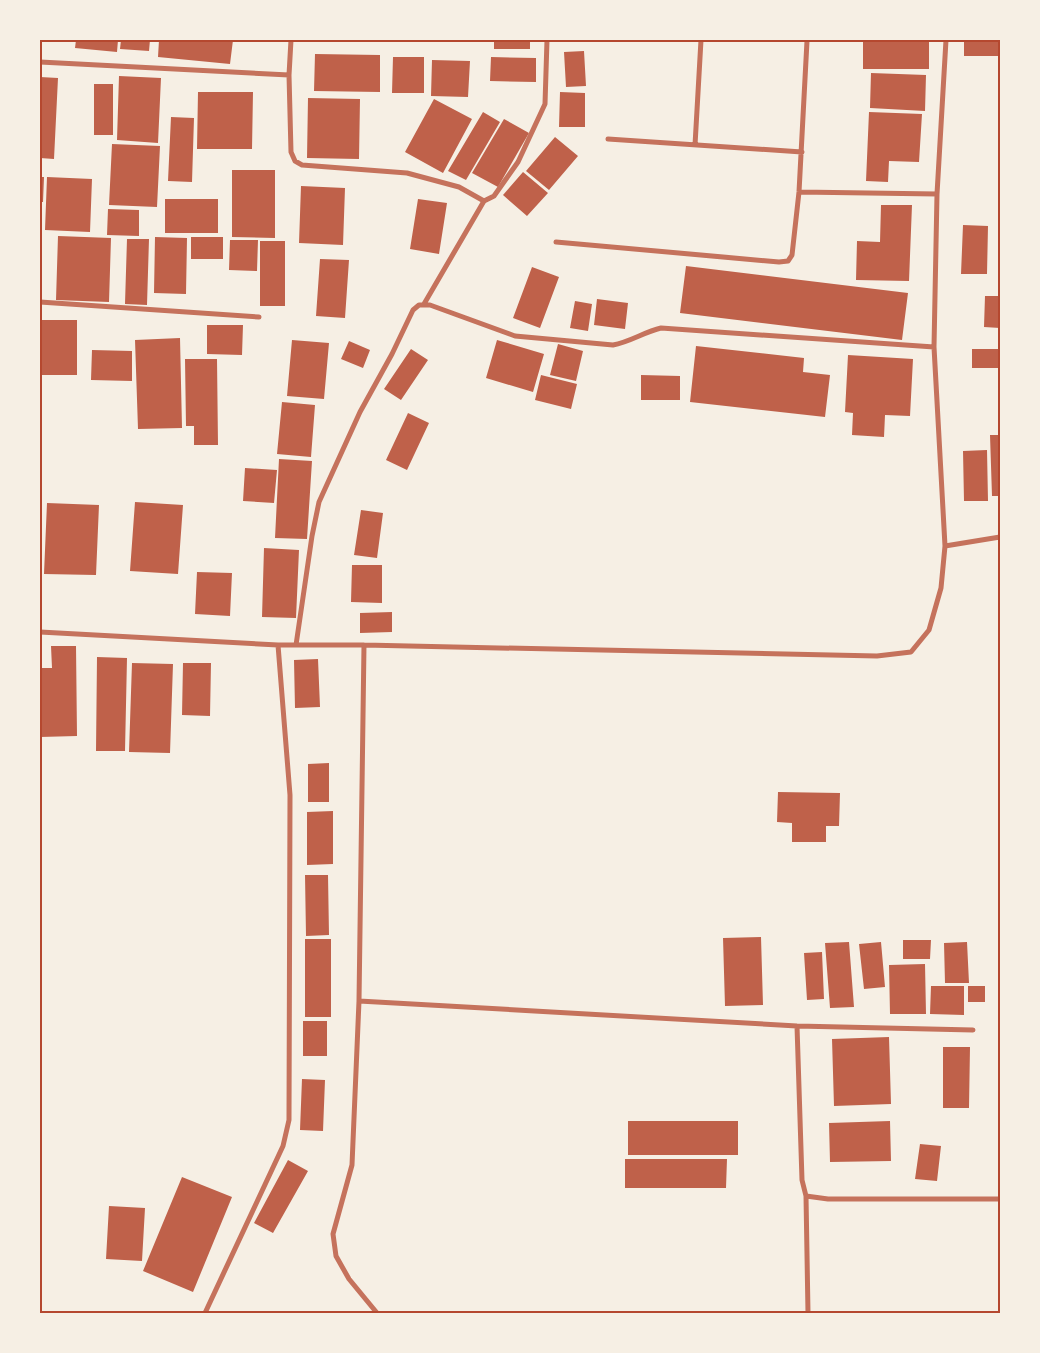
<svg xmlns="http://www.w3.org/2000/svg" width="1040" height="1353" font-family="'Noto Sans',sans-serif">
<rect width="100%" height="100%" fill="#f6efe4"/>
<path fill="#bf614a" d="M 76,40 L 118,40 L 117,52 L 75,48 Z
M 121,40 L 150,40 L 149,51 L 120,49 Z
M 159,40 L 233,40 L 230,64 L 158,57 Z
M 494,40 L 530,40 L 530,49 L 494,49 Z
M 863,40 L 929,40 L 929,69 L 863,69 Z
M 964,40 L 1000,40 L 1000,56 L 964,56 Z
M 584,51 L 586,86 L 566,87 L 564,52 Z
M 315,54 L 380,55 L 380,92 L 314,91 Z
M 393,57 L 424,57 L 424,93 L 392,93 Z
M 491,57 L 536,58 L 536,82 L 490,81 Z
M 432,60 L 470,61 L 468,97 L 431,96 Z
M 871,73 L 926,75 L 925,111 L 870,108 Z
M 119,76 L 161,78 L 158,143 L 117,140 Z
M 40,77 L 58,78 L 54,159 L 40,158 Z
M 94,84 L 113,84 L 113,135 L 94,135 Z
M 198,92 L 253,92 L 252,149 L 197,149 Z
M 560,92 L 585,93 L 585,127 L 559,127 Z
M 308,98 L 360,99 L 359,159 L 307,158 Z
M 434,99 L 472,119 L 443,173 L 405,152 Z
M 483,112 L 500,122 L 466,180 L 448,171 Z
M 869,112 L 922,114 L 919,162 L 889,161 L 888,182 L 866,181 Z
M 171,117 L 194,118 L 192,182 L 168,181 Z
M 504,119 L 529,133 L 498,187 L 472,173 Z
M 555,137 L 578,156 L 549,190 L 526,171 Z
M 112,144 L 160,146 L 157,207 L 109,205 Z
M 232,170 L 275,170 L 275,238 L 232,237 Z
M 523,172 L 548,193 L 527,216 L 503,195 Z
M 40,177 L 44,177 L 43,202 L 40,202 Z
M 47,177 L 92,179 L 90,232 L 45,230 Z
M 301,186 L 345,188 L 343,245 L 299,243 Z
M 165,199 L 218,199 L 218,233 L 165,233 Z
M 418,199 L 447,203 L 439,254 L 410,249 Z
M 881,205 L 912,205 L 909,281 L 856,280 L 857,241 L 880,242 Z
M 108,209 L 139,210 L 139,236 L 107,235 Z
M 963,225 L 988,226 L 987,274 L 961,274 Z
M 58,236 L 111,238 L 109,302 L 56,300 Z
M 155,237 L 187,238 L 186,294 L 154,293 Z
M 191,237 L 223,237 L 223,259 L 191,259 Z
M 127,239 L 149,239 L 147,305 L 125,304 Z
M 230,240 L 258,240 L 257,271 L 229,270 Z
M 260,241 L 285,241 L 285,306 L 260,306 Z
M 320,259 L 349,260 L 345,318 L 316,316 Z
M 686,266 L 908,293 L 902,340 L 680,313 Z
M 532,267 L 559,277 L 540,328 L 513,318 Z
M 985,296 L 1000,296 L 1000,328 L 984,327 Z
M 597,299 L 628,303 L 625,329 L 594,325 Z
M 575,301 L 592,304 L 588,331 L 570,328 Z
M 40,320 L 77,320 L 77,375 L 40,375 Z
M 207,325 L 243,325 L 242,355 L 207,354 Z
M 180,338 L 182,428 L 138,429 L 135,340 Z
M 292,340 L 329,343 L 324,399 L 287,396 Z
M 497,340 L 544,354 L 533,392 L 486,378 Z
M 349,341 L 370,350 L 363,368 L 341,359 Z
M 558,344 L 583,351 L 576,381 L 550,375 Z
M 696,346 L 804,358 L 803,372 L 830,375 L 825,417 L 690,402 Z
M 411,349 L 428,360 L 401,400 L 384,389 Z
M 972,349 L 1000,349 L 1000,368 L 972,368 Z
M 92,350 L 132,351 L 132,381 L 91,380 Z
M 848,355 L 913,359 L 910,416 L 885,415 L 884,437 L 852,435 L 853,413 L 845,412 Z
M 185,359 L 217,359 L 218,445 L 194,445 L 194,426 L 186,426 Z
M 541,375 L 577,384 L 571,409 L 535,400 Z
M 641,375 L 680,376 L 680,400 L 641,400 Z
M 282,402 L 315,405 L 311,457 L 277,454 Z
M 408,413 L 429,423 L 407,470 L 386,460 Z
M 990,435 L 1000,435 L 1000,496 L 992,496 Z
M 987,450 L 988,501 L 964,501 L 963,451 Z
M 279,459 L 312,461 L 307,539 L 275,538 Z
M 245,468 L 277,470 L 274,503 L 243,501 Z
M 135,502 L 183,505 L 178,574 L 130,571 Z
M 47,503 L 99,505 L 96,575 L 44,574 Z
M 361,510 L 383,513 L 377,558 L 354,555 Z
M 264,548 L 299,550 L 296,618 L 262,617 Z
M 352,565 L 382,565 L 382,603 L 351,602 Z
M 197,572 L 232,573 L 230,616 L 195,614 Z
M 392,612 L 392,632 L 360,633 L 360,613 Z
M 51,646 L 76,646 L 77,736 L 40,737 L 40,668 L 52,668 Z
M 97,657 L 127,658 L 125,751 L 96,751 Z
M 318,659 L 320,707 L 295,708 L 294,660 Z
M 132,663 L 173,664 L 170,753 L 129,752 Z
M 183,663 L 211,663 L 210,716 L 182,715 Z
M 329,763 L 329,802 L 308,802 L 308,764 Z
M 778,792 L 840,793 L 839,826 L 826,826 L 826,842 L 792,842 L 792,823 L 777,822 Z
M 333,811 L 333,864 L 307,865 L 307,812 Z
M 305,875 L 328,875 L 329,935 L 306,936 Z
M 761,937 L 763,1005 L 725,1006 L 723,938 Z
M 305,939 L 331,939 L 331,1017 L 305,1017 Z
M 903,940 L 931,940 L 930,959 L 903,959 Z
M 849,942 L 854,1007 L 830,1008 L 825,943 Z
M 881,942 L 885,987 L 864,989 L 859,944 Z
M 967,942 L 969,983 L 945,983 L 944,943 Z
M 822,952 L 824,999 L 807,1000 L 804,953 Z
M 925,964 L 926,1014 L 890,1014 L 889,965 Z
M 931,986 L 964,986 L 964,1015 L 930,1014 Z
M 968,986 L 985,986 L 985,1002 L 968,1002 Z
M 303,1021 L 327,1021 L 327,1056 L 303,1056 Z
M 889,1037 L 891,1104 L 834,1106 L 832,1039 Z
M 943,1047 L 970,1047 L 969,1108 L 943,1108 Z
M 302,1079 L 325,1080 L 323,1131 L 300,1130 Z
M 628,1121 L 738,1121 L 738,1155 L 628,1155 Z
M 890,1121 L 891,1161 L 830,1162 L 829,1123 Z
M 920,1144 L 941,1146 L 937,1181 L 915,1179 Z
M 625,1159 L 727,1159 L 726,1188 L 625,1188 Z
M 288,1160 L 308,1171 L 273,1233 L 254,1223 Z
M 182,1177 L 232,1197 L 193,1292 L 143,1271 Z
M 109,1206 L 145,1208 L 142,1261 L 106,1259 Z"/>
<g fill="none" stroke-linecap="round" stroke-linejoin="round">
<path stroke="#c5725c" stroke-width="5" d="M 40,62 L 289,75 L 291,40
M 289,75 L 291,152 L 295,161 L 302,165 L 407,173 L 459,187 L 484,201 L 494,196 L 518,162 L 545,104 L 547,40
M 608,139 L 802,152
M 695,145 L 701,40
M 799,192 L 937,194
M 556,242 L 779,262 L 788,261 L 792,255 L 799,192 L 807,41
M 40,302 L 259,317
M 424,304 L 484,201
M 945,546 L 1000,537
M 40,632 L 278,645 L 364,645 L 877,656 L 911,652 L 929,630 L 941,588 L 945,546 L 934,347 L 937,194 L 946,40
M 296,645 L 312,536 L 319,502 L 360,412 L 392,354 L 413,310 L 419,305 L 430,305 L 515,336 L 613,345 C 630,342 644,332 661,328 L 934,347
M 364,645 L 359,1001 L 352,1165 L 333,1234 L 336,1256 L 349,1279 L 377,1313
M 359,1001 L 797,1026 L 973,1030
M 797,1026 L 802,1180 L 806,1196 L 828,1199 L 1000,1199
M 806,1196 L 808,1313
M 205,1313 L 283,1146 L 289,1120 L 290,795 L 278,645"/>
</g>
<rect width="1040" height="1353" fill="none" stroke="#f6efe4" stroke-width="82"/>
<rect x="41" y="41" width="958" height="1271" fill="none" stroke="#b5482f" stroke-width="2"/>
</svg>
